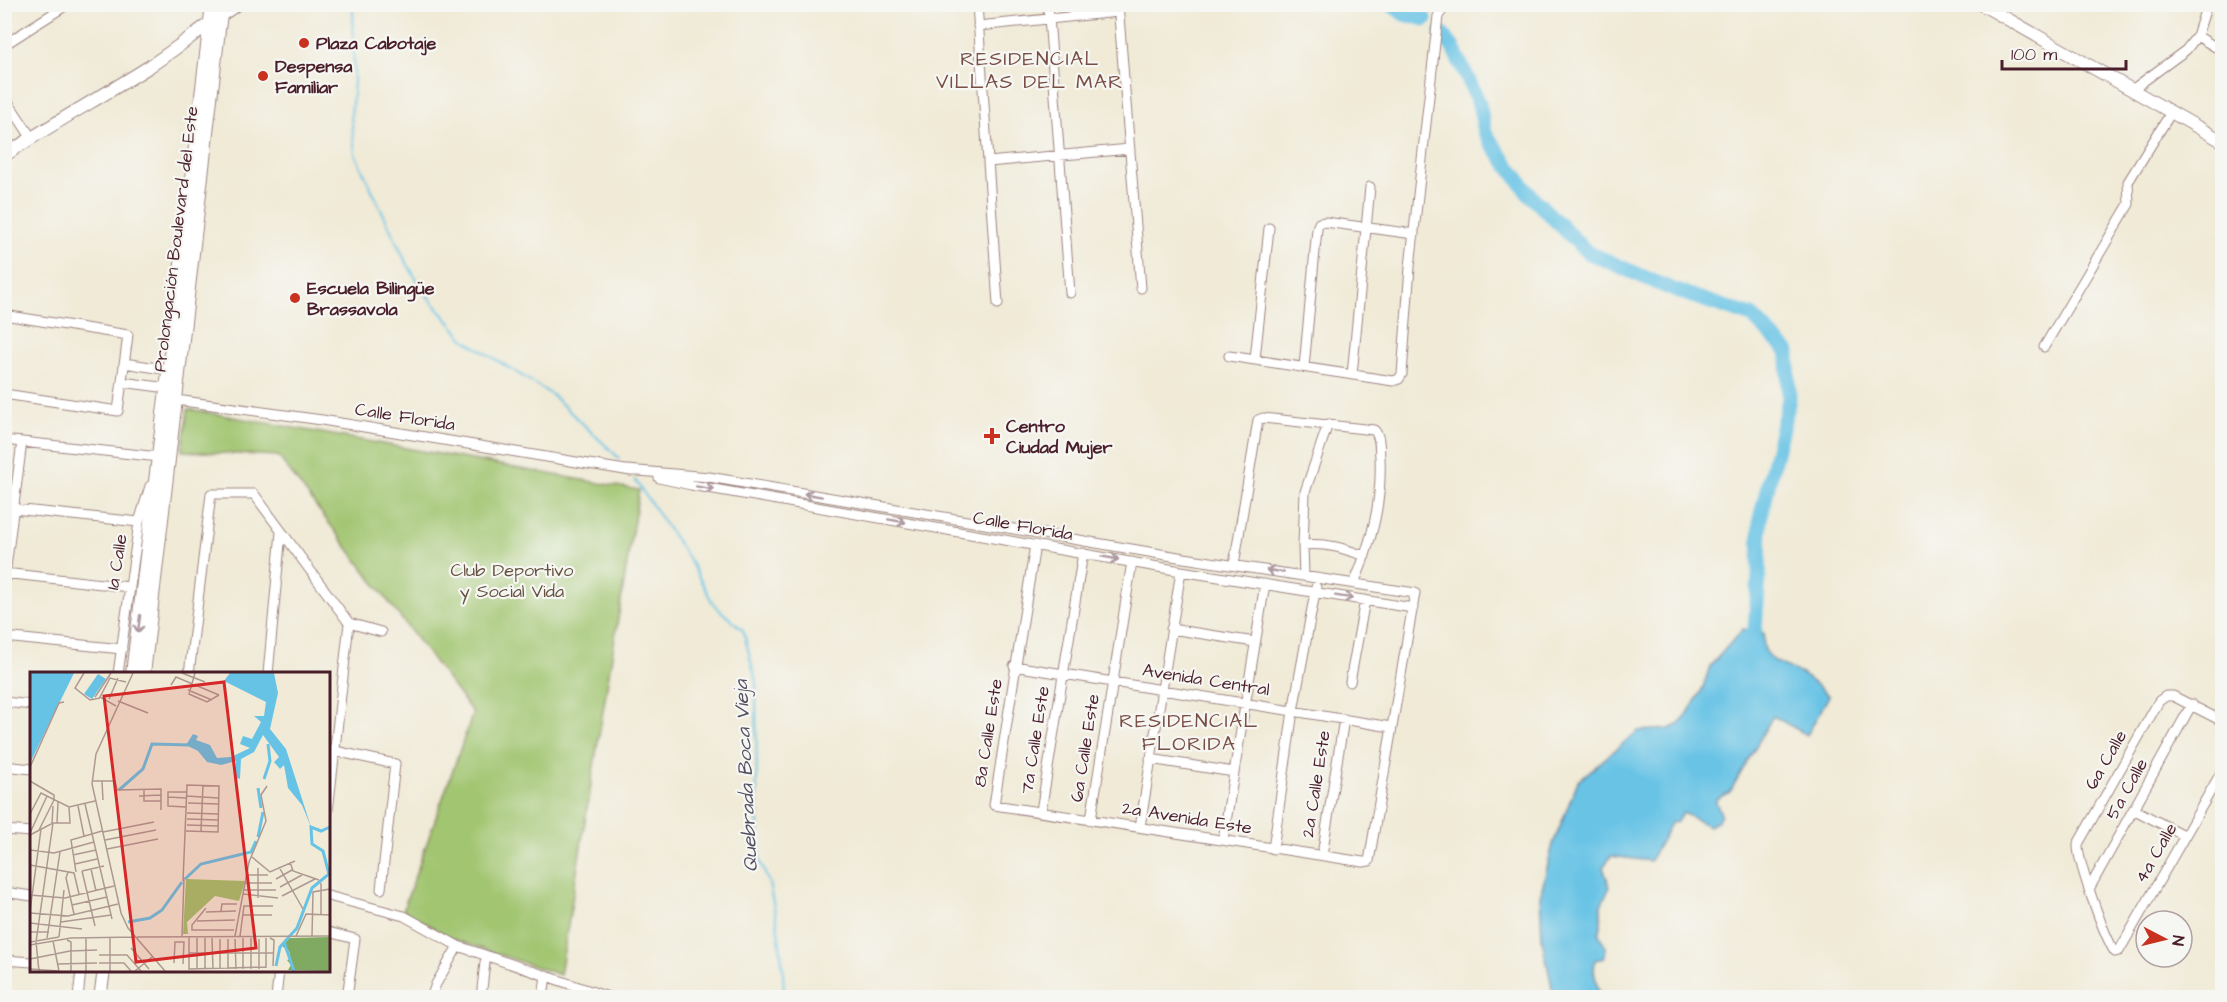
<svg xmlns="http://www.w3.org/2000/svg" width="2227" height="1002" font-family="'Architects Daughter',sans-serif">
<rect width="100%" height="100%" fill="#f6f6f2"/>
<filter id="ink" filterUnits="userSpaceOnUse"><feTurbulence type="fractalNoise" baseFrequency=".0167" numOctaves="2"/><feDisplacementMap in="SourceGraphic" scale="12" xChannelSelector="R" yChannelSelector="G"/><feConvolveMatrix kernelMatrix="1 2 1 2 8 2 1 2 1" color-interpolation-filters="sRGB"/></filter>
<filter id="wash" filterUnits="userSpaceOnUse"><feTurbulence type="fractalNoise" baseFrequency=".008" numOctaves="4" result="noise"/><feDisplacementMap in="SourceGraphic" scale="24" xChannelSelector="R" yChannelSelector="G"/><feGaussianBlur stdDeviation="1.35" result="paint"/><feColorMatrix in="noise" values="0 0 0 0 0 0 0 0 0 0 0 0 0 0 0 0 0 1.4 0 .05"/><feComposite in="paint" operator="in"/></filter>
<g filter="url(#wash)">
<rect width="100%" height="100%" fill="#f0ead6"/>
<path fill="#a1c56f" stroke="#76724d" stroke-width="1.5" d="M 188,409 L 639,490 L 560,975 L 453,939 L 403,910 L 473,713 L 278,456 L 182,451 Z"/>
<path fill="#67c3e5" stroke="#587188" stroke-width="1.5" d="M 1743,629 L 1764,634 C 1759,663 1784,663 1803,675 C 1812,681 1821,689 1829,696 L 1807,735 L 1773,716 L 1730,792 L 1716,799 L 1716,802 L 1721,814 L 1717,822 L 1709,826 L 1683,813 L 1676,823 L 1672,822 L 1650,861 L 1611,856 L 1603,867 L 1610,887 L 1601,905 L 1601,927 L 1599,934 C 1603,941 1608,950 1604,958 L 1595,960 L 1594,971 L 1600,997 L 1554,997 L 1542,940 L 1540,896 L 1553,844 L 1578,781 L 1638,731 L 1669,729 L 1678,725 L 1685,718 L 1702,690 L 1710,666 Z"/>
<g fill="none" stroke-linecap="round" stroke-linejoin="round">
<path stroke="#67c3e5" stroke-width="2" d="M 353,4 L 354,81 L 351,116 L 355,154 L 405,260 L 424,292 L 465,340 L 552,395 L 619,458
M 635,480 L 690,561 L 714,605 L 743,630 L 756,681 L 757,804 L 760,861 L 769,883 L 777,922 L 783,969 L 784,998"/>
<path stroke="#67c3e5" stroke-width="15" d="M 1391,4 L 1404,14 L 1425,19
M 1441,33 L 1452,46 L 1470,83 L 1479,104 L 1485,132 L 1491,142 L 1530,195 L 1587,252 L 1671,289 L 1752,316 L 1788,352 L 1789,399 L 1760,519 L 1759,576 L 1755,628 L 1747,649"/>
</g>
</g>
<g filter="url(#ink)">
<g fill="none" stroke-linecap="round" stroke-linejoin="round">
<defs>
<path id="street" d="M 977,4 L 998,304
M 1048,4 L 1070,293
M 1118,4 L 1141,288
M 978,26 L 1118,12
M 2197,36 L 2222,51
M 4,45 L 68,4
M 2133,89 L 2186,50 L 2197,36 L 2207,4
M 4,96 L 31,137
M 988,162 L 1130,149
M 4,315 L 128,335 L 118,411 L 4,394
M 2044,347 L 2129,204 L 2128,182 L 2172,111
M 1229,356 L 1393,381 L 1399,379 L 1402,374 L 1410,267 L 1438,16 L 1444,8 L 1450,4
M 1255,359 L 1269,228
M 124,363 L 170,370
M 1304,367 L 1317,229 L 1319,223 L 1325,222 L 1414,234
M 1352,375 L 1370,187
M 122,382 L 168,388
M 176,400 L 322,420 L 631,471
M 4,440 L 159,457 L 158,461
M 627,470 L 709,477 L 1184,558 L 1415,593 L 1369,861 L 1363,862 L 994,805 L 1035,545
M 659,478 L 691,485 L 1181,571 L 1413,608
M 4,508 L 139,522
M 1303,545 C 1328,543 1342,548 1365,556
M 1234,565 L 1258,420 L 1263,418 L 1374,430 C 1381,437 1379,448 1380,457 C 1382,504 1372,540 1354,584
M 4,573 L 129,587
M 1304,576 L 1303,545 L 1305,492 L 1328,424
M 4,583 L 22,442
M 1171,629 L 1255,642
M 4,637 L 122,649
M 1014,666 L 1391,727
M 118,674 L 139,522 L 150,486
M 189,674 L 211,494 L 254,494 L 349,623 L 381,632
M 268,674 L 281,532
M 1350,682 L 1365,600
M 4,702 L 32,705
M 2222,721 L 2173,696 L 2166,696 L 2159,701 L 2078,844 C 2077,861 2105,938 2115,952 L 2119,951 L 2222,771
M 335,751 L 395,764 L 381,889
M 1150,759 L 1234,772
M 4,766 L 32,769
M 2135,810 L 2185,836
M 328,811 L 349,623
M 1041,811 L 1083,553
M 1091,819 L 1132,562
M 1140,827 L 1181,571
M 4,830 L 32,832
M 1223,840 L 1265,584
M 1273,849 L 1293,711 L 1316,587
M 1322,855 L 1344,719
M 2089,889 L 2192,704
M 4,892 L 32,896
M 328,896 L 404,916 L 458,946 L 611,998
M 328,932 L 355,939 L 347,998
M 4,960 L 32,962
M 78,998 L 81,970
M 276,998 L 279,970
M 431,998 L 436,984 L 458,946
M 481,998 L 485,962
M 543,998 L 546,975"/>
<path id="secondary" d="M 1981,4 L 2222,141
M 4,156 C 51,124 100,98 147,68 C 178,48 206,24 238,4
M 132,674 L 212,4
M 144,674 L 222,4
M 100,998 L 104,970"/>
</defs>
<use href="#street" stroke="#9d8480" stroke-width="11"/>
<use href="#secondary" stroke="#9d8480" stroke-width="14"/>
<use href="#street" stroke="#fff" stroke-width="9"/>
<use href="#secondary" stroke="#fff" stroke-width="12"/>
</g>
<defs><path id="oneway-shaft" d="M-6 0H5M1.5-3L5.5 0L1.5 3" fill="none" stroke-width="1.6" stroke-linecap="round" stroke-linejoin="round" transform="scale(1.5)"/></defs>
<g stroke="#ae9aa0">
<use href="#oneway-shaft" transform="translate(705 488) rotate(10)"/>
<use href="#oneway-shaft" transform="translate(813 495) rotate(-170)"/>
<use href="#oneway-shaft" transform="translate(897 521) rotate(10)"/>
<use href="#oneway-shaft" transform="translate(1110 558) rotate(10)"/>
<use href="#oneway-shaft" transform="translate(1275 571) rotate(-172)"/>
<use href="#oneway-shaft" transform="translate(1344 597) rotate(9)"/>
<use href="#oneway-shaft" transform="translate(139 624) rotate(97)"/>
</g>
</g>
<g fill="#c8321e" stroke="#f6f6f2" stroke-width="2">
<circle cx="304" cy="43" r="6"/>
<circle cx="263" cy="76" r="6"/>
<circle cx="295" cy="298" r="6"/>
<path d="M989 427h6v6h6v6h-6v6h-6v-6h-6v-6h6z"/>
</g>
<g text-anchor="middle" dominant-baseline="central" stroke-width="4.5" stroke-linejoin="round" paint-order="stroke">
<g font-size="18" font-weight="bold" fill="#4a1f2b" stroke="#f6f6f2" text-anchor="start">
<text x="316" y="43">Plaza Cabotaje</text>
<text x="275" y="66">Despensa<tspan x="275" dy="21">Familiar</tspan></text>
<text x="307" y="288">Escuela Bilingüe<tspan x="307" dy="21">Brassavola</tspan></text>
<text x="1006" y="426">Centro<tspan x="1006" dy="21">Ciudad Mujer</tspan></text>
</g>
<g font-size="18" fill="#4a1f2b" stroke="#f6f6f2">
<text transform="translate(176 239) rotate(-83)">Prolongación Boulevard del Este</text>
<text transform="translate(405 417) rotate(9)">Calle Florida</text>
<text transform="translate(1023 526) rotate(10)">Calle Florida</text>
<text transform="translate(117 562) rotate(-81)">1a Calle</text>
<text transform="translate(1206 680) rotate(9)">Avenida Central</text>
<text transform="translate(988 733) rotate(-81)">8a Calle Este</text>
<text transform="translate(1035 740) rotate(-81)">7a Calle Este</text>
<text transform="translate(1085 748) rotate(-81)">6a Calle Este</text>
<text transform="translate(2106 760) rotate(-60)">6a Calle</text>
<text transform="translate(1316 784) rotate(-81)">2a Calle Este</text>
<text transform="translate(2127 789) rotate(-61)">5a Calle</text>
<text transform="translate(1187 818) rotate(9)">2a Avenida Este</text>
<text transform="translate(2156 853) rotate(-60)">4a Calle</text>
</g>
<g font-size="18" fill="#64513f" stroke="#f6f6f2">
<text x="512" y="570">Club Deportivo<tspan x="512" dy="21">y Social Vida</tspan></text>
</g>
<g font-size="20" letter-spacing="1.5" fill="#794e45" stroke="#f6f6f2">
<text x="1030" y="59">RESIDENCIAL<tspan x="1030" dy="23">VILLAS DEL MAR</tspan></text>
<text x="1189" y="721">RESIDENCIAL<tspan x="1189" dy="23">FLORIDA</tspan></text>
</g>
<g font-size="20" font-style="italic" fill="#535063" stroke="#f6f6f2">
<text transform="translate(746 776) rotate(-93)">Quebrada Boca Vieja</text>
</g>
</g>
<g transform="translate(30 672)">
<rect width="300" height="300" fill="#f0ead6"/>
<path d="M 156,207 L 215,209 L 209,229 L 185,224 L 157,250 L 158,262 L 153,262 Z" fill="#a1c56f"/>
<path d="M 300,265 L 300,299 L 258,298 L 261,293 L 257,288 L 261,287 L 259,279 L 252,274 L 255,269 L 260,266 Z" fill="#80aa62"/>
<path d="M 0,1 L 44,1 L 0,91 L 1,18 ZM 200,1 L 244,1 L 248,21 L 240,57 L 256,77 L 281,155 L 272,133 L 258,116 L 254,93 L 250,97 L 244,90 L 249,85 L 233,63 L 224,80 L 211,87 L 210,107 L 204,105 L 206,89 L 191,93 L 177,90 L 168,79 L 156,73 L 163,62 L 168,64 L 166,68 L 180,73 L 187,86 L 201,85 L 220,76 L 210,72 L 213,64 L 222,67 L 231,50 L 224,44 L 234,44 L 236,30 L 194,9 ZM 68,2 L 76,7 L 62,27 L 54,22 Z" fill="#67c3e5"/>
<path fill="none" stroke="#67c3e5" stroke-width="3" d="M 234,107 L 240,89 L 238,72M 228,116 L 231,136M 89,118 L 113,97 L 122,72 L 160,73M 228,165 L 233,140M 155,207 L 171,192 L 221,180 L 226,169M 98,250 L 120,246 L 132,238 L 152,210M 254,270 L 264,299M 246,294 L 250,275 L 267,256 L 282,216 L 299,202 L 293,179 L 282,172 L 281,155 L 291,159 L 300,155"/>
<path fill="none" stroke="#ae9992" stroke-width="1.5" d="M 54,1 L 45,16 L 60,28 L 70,26M 103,1 L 66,82 L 62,112 L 91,241 L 98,256 L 135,299M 152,1 L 175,10M 165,1 L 159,22 L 177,30 L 189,23M 141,13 L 146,5 L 189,23M 158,18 L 182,28M 65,25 L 81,1M 79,27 L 88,6M 88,29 L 118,41M 86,34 L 70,25 L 80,6 L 96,10M 0,95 L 29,31 L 34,30M 0,109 L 24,123 L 24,128M 63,109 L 85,109 L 87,118 L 131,117 L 131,138M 72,109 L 73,128M 114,118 L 114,129 L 131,129M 109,124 L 131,123M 156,124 L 189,126M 138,125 L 156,126M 158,131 L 189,132M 55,132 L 82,247M 48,134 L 54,164M 156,135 L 138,134 L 138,120 L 156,120M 157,141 L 189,142M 0,142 L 11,121 L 39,135 L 65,129M 157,147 L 188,148M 27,151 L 28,130M 22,152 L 23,134M 157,153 L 188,154M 9,158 L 24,128M 171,159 L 173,113M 73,160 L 124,150M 0,161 L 17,124M 0,163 L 23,151 L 40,151 L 39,135M 75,168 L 126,158M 77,177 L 128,167M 0,178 L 24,181 L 64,170M 43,183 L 66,178M 222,185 L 240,200 L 265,189M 260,190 L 263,199 L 289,208M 45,192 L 67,187M 0,193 L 44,201 L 49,222M 249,195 L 273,237M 228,196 L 228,226M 61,197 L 66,219M 52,199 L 65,254M 52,199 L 74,194M 38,200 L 36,206 L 44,242M 46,200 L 41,168 L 72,159M 218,203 L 238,203M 246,207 L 262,198M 153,209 L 157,113 L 189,114 L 188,160 L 156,159M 215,211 L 242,211M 250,215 L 272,203M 214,218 L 246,218M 213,222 L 248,226M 0,223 L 35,226 L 84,214M 252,224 L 285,207M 42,233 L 77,225M 176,236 L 162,253 L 162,258 L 204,258M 0,239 L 11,157M 191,239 L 192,232 L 207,232M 176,240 L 206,239M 0,241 L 38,244 L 88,232M 212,243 L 242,243M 291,243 L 291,211M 167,249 L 205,248M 31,250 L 81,243M 0,251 L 52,257M 0,260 L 19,260M 152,264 L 154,206M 159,264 L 159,297 L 236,295M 205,264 L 219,190 L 236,149 L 231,123 L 237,114M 210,264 L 214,234 L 243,234M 266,264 L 276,242 L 300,243M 282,264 L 283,220 L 300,217M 29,265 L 34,218M 56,265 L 56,299M 107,265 L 300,264M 17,266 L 30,180M 167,266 L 167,297M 175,266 L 175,297M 182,266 L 183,297M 213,266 L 213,297M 221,266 L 221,297M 240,266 L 244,268 L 243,294M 190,267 L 190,297M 198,267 L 198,297M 205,267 L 206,297M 37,268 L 41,270 L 41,299M 23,269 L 29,299M 0,270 L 29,265M 0,273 L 41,266 L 106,265M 101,276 L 119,297M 159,281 L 244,281M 69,283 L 97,283 L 111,299M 0,287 L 40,279 L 67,278M 69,291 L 94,291 L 101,299M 144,291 L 145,270 L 154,270 L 153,292M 28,292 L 67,291M 236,296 L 236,266M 0,297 L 29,299M 229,297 L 229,267M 9,299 L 6,270 L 23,151M 80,299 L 80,266M 105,299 L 122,285"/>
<path fill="#d62828" fill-opacity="0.15" stroke="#d62828" stroke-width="3" d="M 194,10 L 226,276 L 106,290 L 74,24 Z"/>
<rect width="300" height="300" fill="none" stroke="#4a1f2b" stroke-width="3"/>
</g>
<rect width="2227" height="1002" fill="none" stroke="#f6f6f2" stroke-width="24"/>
<g transform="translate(2164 939) rotate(97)"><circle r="28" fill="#f6f6f2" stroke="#b1a0a2" stroke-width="1.5"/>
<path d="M0-4.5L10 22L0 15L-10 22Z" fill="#c8321e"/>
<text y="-9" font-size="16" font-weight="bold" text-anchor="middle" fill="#4a1f2b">N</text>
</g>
<path d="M2002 60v9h124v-9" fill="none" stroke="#4a1f2b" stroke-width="3"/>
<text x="2011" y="60" font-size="18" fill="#4a1f2b" stroke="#f6f6f2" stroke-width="4.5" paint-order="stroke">100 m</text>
</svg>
